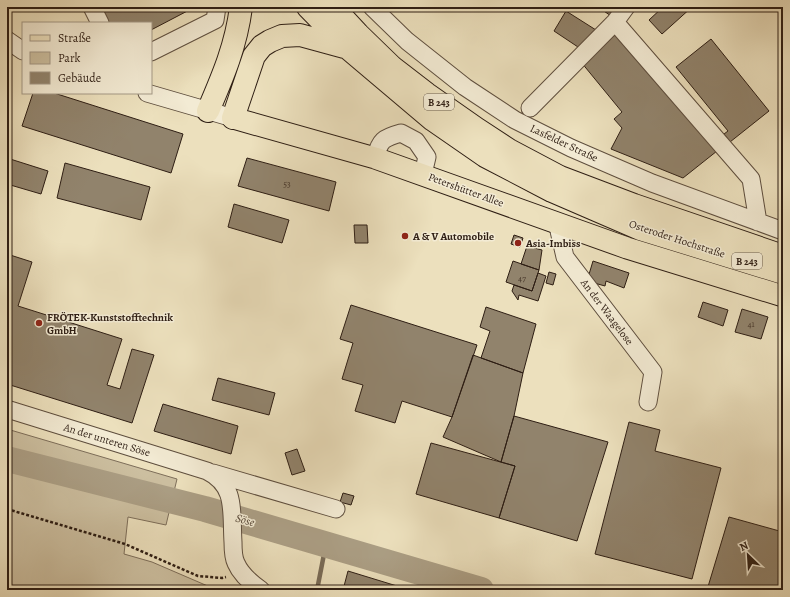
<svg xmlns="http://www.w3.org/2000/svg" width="790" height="597" font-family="Alegreya,serif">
<rect width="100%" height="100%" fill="#ece0bd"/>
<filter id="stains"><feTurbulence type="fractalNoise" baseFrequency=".005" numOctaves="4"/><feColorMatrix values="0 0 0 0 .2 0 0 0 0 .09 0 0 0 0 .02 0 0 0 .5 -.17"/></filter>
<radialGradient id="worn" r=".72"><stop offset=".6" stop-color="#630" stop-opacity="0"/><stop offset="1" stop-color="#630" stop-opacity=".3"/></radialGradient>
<path fill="#ccbfa0" stroke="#7d6e5a" d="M 7,429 L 177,479 L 166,525 L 128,517 L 124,554 L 152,562 L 217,590 L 7,590 Z"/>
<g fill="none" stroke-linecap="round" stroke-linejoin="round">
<path stroke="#796b57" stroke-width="4.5" d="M 317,590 L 326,544"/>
<path stroke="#ab9e84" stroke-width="26" d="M 7,459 L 205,509 L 481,590"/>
</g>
<path fill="#91836c" stroke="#2e1e14" d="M 99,7 L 195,7 L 151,30 L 151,23 L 107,23 Z
M 598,7 L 621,7 L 614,18 Z
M 663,7 L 692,7 L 662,34 L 649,20 Z
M 566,11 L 596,30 L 584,51 L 554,31 Z
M 616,34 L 717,151 L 683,178 L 611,149 L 622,128 L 614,119 L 622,112 L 581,62 Z
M 711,39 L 769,111 L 730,142 L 724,134 L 728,131 L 676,67 Z
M 33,93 L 54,93 L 183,134 L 171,173 L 22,126 Z
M 7,158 L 48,171 L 41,194 L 7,184 Z
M 247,158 L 336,182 L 329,211 L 238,186 Z
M 65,163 L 150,187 L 141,220 L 57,198 Z
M 234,204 L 289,220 L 282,243 L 228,227 Z
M 354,225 L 367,225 L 368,243 L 355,243 Z
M 514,235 L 523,238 L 520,247 L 511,244 Z
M 527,246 L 542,250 L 539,270 L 521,264 Z
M 7,254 L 32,262 L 18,306 L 122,339 L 107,385 L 120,389 L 132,349 L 154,355 L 132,423 L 7,384 Z
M 513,261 L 539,270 L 532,291 L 506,282 Z
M 593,261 L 629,273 L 624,288 L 606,281 L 605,286 L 587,281 Z
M 549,272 L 556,274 L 553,285 L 546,283 Z
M 538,273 L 546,276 L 538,301 L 519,295 L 518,300 L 512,291 L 514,285 L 532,291 Z
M 703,302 L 728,310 L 723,326 L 698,317 Z
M 351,305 L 477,345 L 452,417 L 402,401 L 395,423 L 355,411 L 363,385 L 342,379 L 353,343 L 340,339 Z
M 486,307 L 536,324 L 523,373 L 481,358 L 490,331 L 480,327 Z
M 742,309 L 768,317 L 761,339 L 735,332 Z
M 473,355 L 523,373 L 514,416 L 501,462 L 443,437 L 452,417 Z
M 218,378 L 275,393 L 269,415 L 212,400 Z
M 163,404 L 238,426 L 231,454 L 154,431 Z
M 514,416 L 608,442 L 577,541 L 499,518 L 515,466 L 501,462 Z
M 629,422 L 660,430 L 655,451 L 721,468 L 692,579 L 595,554 Z
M 431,443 L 515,466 L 499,518 L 416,494 Z
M 297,449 L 305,471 L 292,475 L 285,453 Z
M 343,493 L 354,496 L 351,505 L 340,502 Z
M 729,517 L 783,532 L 783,590 L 707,590 Z
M 348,571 L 410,590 L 343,590 Z"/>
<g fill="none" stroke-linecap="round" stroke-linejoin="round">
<defs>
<path id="minor" d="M 92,7 L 100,23
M 372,7 L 407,41 L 465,87 L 515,120 L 571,148 L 652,183 L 783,231
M 626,7 L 615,22 L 751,179 L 758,222
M 7,40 L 23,51
M 151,52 L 215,20 L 217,7
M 147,93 L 233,118
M 530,108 L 615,22
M 375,158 C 380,140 383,138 401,133 L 416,141 L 427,157 L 423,174
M 557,222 L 565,257 L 653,372 L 648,402
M 7,409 L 207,471 C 237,486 231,512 233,542 C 233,549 233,557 236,563 C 241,575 251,583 261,590
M 213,473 L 336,509"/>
<path id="major" d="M 233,118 L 375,158 L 627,248 L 783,296"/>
<path id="highway" d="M 308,7 L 349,49 L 433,120 L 485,156 L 552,191 L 640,229 L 783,273
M 333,7 L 358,34 L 392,67 L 427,94 L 477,129 L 509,150 L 560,177 L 634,205 L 783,256
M 208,111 C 223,76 236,46 241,7
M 233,118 L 254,56 L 262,46 L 270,41 L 282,36 L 300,35 L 344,47"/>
</defs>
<use href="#minor" stroke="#5e4e3e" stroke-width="19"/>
<use href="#major" stroke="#2e1e14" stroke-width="23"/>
<use href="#highway" stroke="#2e1e14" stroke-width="24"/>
<path stroke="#2e1e14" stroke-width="2.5" stroke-dasharray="3 2" stroke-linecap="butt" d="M 7,509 L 125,544 L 198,576 L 222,578 L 226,577"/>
<use href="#minor" stroke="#f3ebd4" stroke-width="17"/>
<use href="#major" stroke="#ece0bd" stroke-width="21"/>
<use href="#highway" stroke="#ece0bd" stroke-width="22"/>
</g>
<g fill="#8f2418" stroke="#f3ebd4" stroke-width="1.5">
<circle cx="405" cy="236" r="4"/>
<circle cx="518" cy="243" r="4"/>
<circle cx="39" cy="323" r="4"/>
</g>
<g text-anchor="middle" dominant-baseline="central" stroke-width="3" stroke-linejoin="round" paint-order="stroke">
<g font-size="9" fill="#47372a">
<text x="287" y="184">53</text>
<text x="522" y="278">47</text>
<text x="751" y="324">41</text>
</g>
<g fill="#f3ebd4" stroke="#695c4e" stroke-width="1">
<rect x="424" y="94" width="30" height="16" rx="3"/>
<rect x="732" y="253" width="30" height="16" rx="3"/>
</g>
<g font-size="10" font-weight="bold" fill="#2e1e14">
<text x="439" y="102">B 243</text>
<text x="747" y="261">B 243</text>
</g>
<g font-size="11" fill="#2e1e14" stroke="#f3ebd4">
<text transform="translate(564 143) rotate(25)">Lasfelder Straße</text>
<text transform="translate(466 190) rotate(20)">Petershütter Allee</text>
<text transform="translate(677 239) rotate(18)">Osteroder Hochstraße</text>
<text transform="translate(607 312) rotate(53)">An der Waagelose</text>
<text transform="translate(107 440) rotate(17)">An der unteren Söse</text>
</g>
<g font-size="11" font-weight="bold" fill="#2e1e14" stroke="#f3ebd4" text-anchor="start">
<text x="413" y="236">A &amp; V Automobile</text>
<text x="526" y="243">Asia-Imbiss</text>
<text x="47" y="317">FRÖTEK-Kunststofftechnik<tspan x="47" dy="13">GmbH</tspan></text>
</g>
<g font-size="12" font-style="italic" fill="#5a4b3b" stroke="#f3ebd4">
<text transform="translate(245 520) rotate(16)">Söse</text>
</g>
</g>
<rect width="790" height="597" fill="none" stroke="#ece0bd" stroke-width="24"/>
<rect x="8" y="8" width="774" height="581" fill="none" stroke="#2e1e14" stroke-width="2"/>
<rect x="12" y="12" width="766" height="573" fill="none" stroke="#2e1e14"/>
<rect x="22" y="22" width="130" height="72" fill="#f3ebd4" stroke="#a49987"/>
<rect x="30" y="35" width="20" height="6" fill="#ece0bd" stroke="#a49987"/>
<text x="58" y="42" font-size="12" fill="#2e1e14">Straße</text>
<rect x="30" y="52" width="20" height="12" fill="#ccbfa0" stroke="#a49987"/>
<text x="58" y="62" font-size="12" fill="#2e1e14">Park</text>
<rect x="30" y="72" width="20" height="12" fill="#91836c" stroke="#a49987"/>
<text x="58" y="82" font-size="12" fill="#2e1e14">Gebäude</text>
<g transform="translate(748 555) rotate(335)" stroke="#f3ebd4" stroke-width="3" paint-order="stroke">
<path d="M0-3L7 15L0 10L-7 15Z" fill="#2e1e14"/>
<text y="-6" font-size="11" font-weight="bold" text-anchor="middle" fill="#2e1e14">N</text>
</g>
<rect width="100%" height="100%" filter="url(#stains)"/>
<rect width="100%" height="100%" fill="url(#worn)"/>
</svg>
